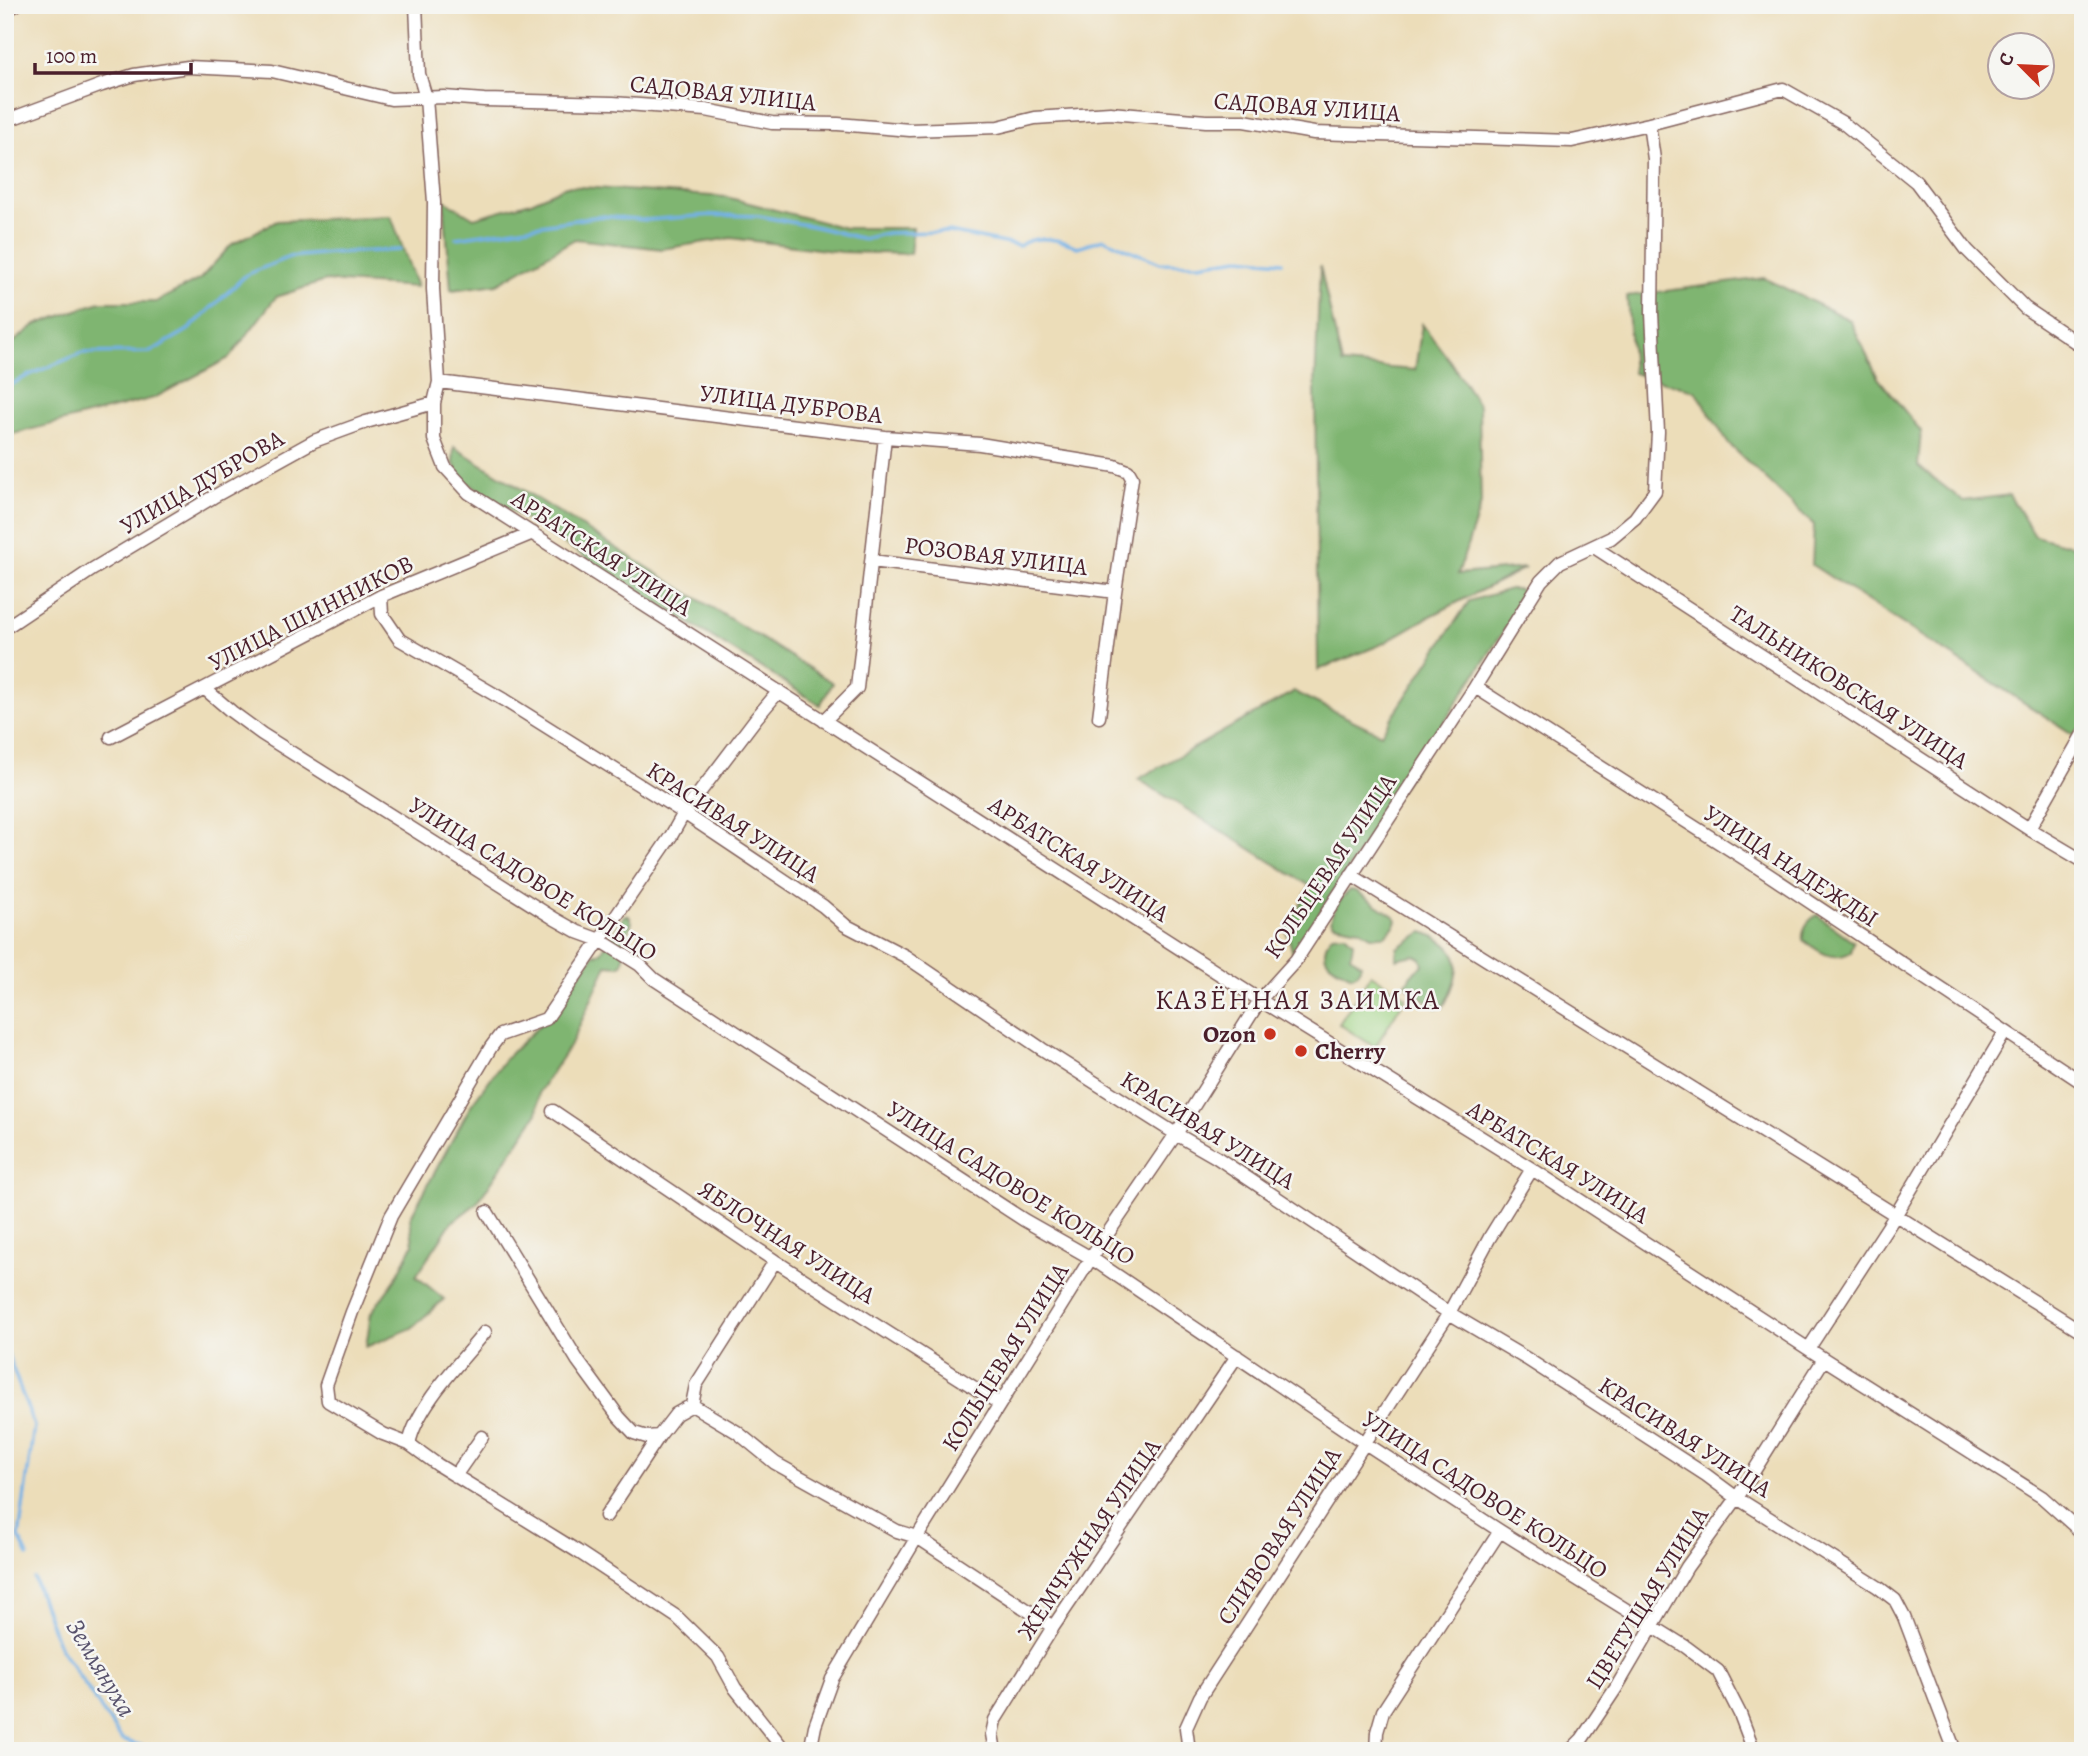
<svg xmlns="http://www.w3.org/2000/svg" width="2088" height="1756" font-family="Alegreya,serif">
<rect width="100%" height="100%" fill="#f6f6f2"/>
<filter id="ink" filterUnits="userSpaceOnUse"><feTurbulence type="fractalNoise" baseFrequency=".0143" numOctaves="2"/><feDisplacementMap in="SourceGraphic" scale="14" xChannelSelector="R" yChannelSelector="G"/><feConvolveMatrix kernelMatrix="1 2 1 2 8 2 1 2 1" color-interpolation-filters="sRGB"/></filter>
<filter id="wash" filterUnits="userSpaceOnUse"><feTurbulence type="fractalNoise" baseFrequency=".00686" numOctaves="4" result="noise"/><feDisplacementMap in="SourceGraphic" scale="28" xChannelSelector="R" yChannelSelector="G"/><feGaussianBlur stdDeviation="1.57" result="paint"/><feColorMatrix in="noise" values="0 0 0 0 0 0 0 0 0 0 0 0 0 0 0 0 0 1.4 0 .05"/><feComposite in="paint" operator="in"/></filter>
<g filter="url(#wash)">
<rect width="100%" height="100%" fill="#ecddb9"/>
<path fill="#9fd383" stroke="#747957" stroke-width="2" d="M 1371,974 L 1406,997 L 1375,1047 L 1339,1024 Z"/>
<path fill="#7fb571" stroke="#646a4e" stroke-width="2" d="M 566,186 L 726,197 L 845,228 L 913,228 L 910,254 L 841,252 L 731,238 L 662,249 L 575,239 L 497,284 L 451,290 L 444,200 L 474,218 L 531,202 Z
M 391,216 L 417,287 L 325,281 L 276,297 L 229,358 L 154,398 L 9,435 L 5,443 L 5,349 L 35,325 L 100,302 L 156,302 L 200,279 L 232,244 L 277,221 Z
M 1320,266 L 1342,364 L 1415,370 L 1422,324 L 1452,364 L 1479,406 L 1481,504 L 1458,574 L 1525,568 L 1427,618 L 1380,645 L 1318,670 L 1315,387 Z
M 1764,278 L 1850,320 L 1878,378 L 1921,431 L 1918,466 L 1963,501 L 2009,495 L 2035,536 L 2083,549 L 2083,741 L 1812,565 L 1814,525 L 1728,443 L 1696,391 L 1633,373 L 1627,296 Z
M 454,447 L 833,683 L 820,705 L 461,479 L 453,462 Z
M 1510,589 L 1519,589 L 1524,593 L 1524,600 L 1293,953 L 1286,930 L 1310,886 L 1138,779 L 1294,692 L 1381,734 L 1469,601 Z
M 1350,890 L 1356,891 L 1395,917 L 1397,920 L 1395,925 L 1385,936 L 1371,936 L 1359,929 L 1334,924 L 1331,920 C 1333,908 1341,898 1350,890 Z
M 625,915 L 629,916 L 632,922 L 627,936 L 623,963 L 619,966 L 607,965 L 572,1042 L 539,1092 L 537,1114 L 477,1203 L 451,1223 L 416,1276 L 444,1299 L 412,1328 L 366,1347 L 371,1313 L 395,1280 L 413,1245 L 410,1218 L 471,1105 L 505,1059 L 546,1019 L 594,955 L 601,952 Z
M 1817,915 L 1854,942 L 1851,952 C 1833,963 1818,951 1803,940 C 1802,929 1807,921 1817,915 Z
M 1423,932 C 1467,947 1462,972 1443,1007 L 1436,1008 L 1411,990 L 1406,984 L 1411,975 L 1423,965 L 1421,959 L 1414,955 L 1396,959 L 1397,948 Z
M 1345,934 L 1353,942 L 1351,956 L 1361,964 L 1358,973 L 1352,976 C 1331,966 1315,958 1332,935 Z"/>
<g fill="none" stroke-linecap="round" stroke-linejoin="round">
<path stroke="#73b1e6" stroke-width="3.5" d="M 456,238 L 601,216 L 647,220 L 712,215 L 759,216 L 817,227 L 863,239 L 887,233 L 949,232 L 1019,246 C 1034,234 1061,239 1077,247 L 1104,239 L 1160,263 L 1199,264 L 1240,258 L 1282,262
M 5,388 L 27,376 L 82,353 L 150,352 L 188,330 L 246,275 L 289,257 L 330,253 L 400,250
M 5,1347 L 34,1426 L 19,1537 L 28,1556
M 34,1579 L 59,1646 L 122,1740 L 159,1751"/>
</g>
</g>
<g filter="url(#ink)">
<g fill="none" stroke-linecap="round" stroke-linejoin="round">
<defs>
<path id="street" d="M 416,5 L 419,74 L 426,98 L 434,202 L 433,289 L 439,382 L 434,403 L 434,439 L 445,467 L 469,493 L 1260,1000 L 1532,1169 L 1824,1359 L 2042,1497 L 2080,1531 L 2083,1536
M 5,11 L 16,5
M 5,121 L 102,85 L 134,75 L 188,67 L 272,71 L 391,99 L 444,97 L 484,100 L 613,103 L 706,110 L 772,123 L 838,124 L 910,130 L 998,127 L 1035,118 L 1110,113 L 1206,121 L 1244,121 L 1314,133 L 1572,141 L 1649,124 L 1783,89 L 1843,123 L 1916,182 L 1967,250 L 2025,308 L 2083,347
M 439,382 L 885,437 L 980,444 L 1115,466 L 1128,471 L 1132,478 L 1115,592 L 1099,717
M 1594,547 L 2029,829 L 2083,861
M 872,561 L 1115,592
M 381,596 L 382,614 L 399,639 L 504,700 L 684,813 L 823,906 L 845,925 L 905,956 L 1042,1049 L 1176,1134 L 1216,1157 L 1449,1313 L 1527,1359 L 1706,1475 L 1737,1498 L 1878,1587 L 1895,1600 L 1904,1617 L 1955,1751
M 5,628 L 93,569 L 213,497 L 314,441 L 366,422 L 434,403
M 1475,687 L 1748,861 L 2083,1083
M 205,689 L 232,712 L 262,734 L 555,919 L 578,932 L 600,940 L 640,965 L 654,979 L 1024,1220 L 1091,1258 L 1365,1443 L 1500,1531 L 1686,1647 L 1718,1671 L 1740,1714 L 1754,1751
M 824,721 L 857,688 L 885,437
M 111,737 L 381,596 L 533,533
M 2029,829 L 2083,734
M 1351,875 L 2083,1332
M 553,1111 L 775,1261 L 1000,1404
M 487,1212 L 578,1361 L 619,1417 L 634,1433 L 647,1437 L 659,1436 L 676,1414 L 692,1405 L 737,1432 L 775,1463 L 897,1531 L 917,1537 L 1053,1627
M 485,1332 C 460,1363 417,1405 409,1444 L 438,1465 L 577,1551 L 677,1617 L 718,1657 L 735,1688 L 785,1751
M 1809,1348 L 1895,1216 L 2005,1032
M 692,1405 L 696,1385 L 775,1261
M 409,1444 L 383,1434 L 328,1401 L 326,1385 L 352,1312 L 391,1216 L 491,1047 L 500,1035 L 546,1019 L 671,836 L 684,813 L 757,717 L 779,691
M 455,1476 L 482,1437
M 606,1516 L 659,1436
M 810,1751 L 815,1726 L 832,1679 L 917,1537 L 1091,1258 L 1176,1134 L 1260,1000 L 1296,960 L 1475,687 L 1541,581 L 1560,562 L 1611,538 L 1635,518 L 1655,491 L 1658,432 L 1652,313 L 1654,159 L 1649,124
M 995,1751 L 992,1734 L 995,1720 L 1053,1627 L 1237,1356
M 1189,1751 L 1186,1728 L 1200,1697 L 1449,1313 L 1490,1237 L 1532,1169
M 1376,1751 L 1377,1732 L 1383,1711 L 1500,1531
M 1570,1751 L 1582,1739 L 1616,1688 L 1687,1567 L 1737,1498 L 1824,1359
M 2080,1751 L 2083,1748"/>
</defs>
<use href="#street" stroke="#83625d" stroke-width="15"/>
<use href="#street" stroke="#fff" stroke-width="12"/>
</g>
</g>
<g fill="#c8321e" stroke="#f6f6f2" stroke-width="2.5">
<circle cx="1270" cy="1034" r="7"/>
<circle cx="1301" cy="1051" r="7"/>
</g>
<g text-anchor="middle" dominant-baseline="central" stroke-width="5" stroke-linejoin="round" paint-order="stroke">
<g font-size="24" fill="#4a1f2b" stroke="#f6f6f2">
<text transform="translate(723 93) rotate(6)">САДОВАЯ УЛИЦА</text>
<text transform="translate(1307 107) rotate(4)">САДОВАЯ УЛИЦА</text>
<text transform="translate(791 404) rotate(7)">УЛИЦА ДУБРОВА</text>
<text transform="translate(202 482) rotate(-30)">УЛИЦА ДУБРОВА</text>
<text transform="translate(602 553) rotate(33)">АРБАТСКАЯ УЛИЦА</text>
<text transform="translate(996 556) rotate(7)">РОЗОВАЯ УЛИЦА</text>
<text transform="translate(311 613) rotate(-27)">УЛИЦА ШИННИКОВ</text>
<text transform="translate(1849 687) rotate(33)">ТАЛЬНИКОВСКАЯ УЛИЦА</text>
<text transform="translate(733 822) rotate(33)">КРАСИВАЯ УЛИЦА</text>
<text transform="translate(1079 859) rotate(33)">АРБАТСКАЯ УЛИЦА</text>
<text transform="translate(1330 866) rotate(-56)">КОЛЬЦЕВАЯ УЛИЦА</text>
<text transform="translate(1791 866) rotate(33)">УЛИЦА НАДЕЖДЫ</text>
<text transform="translate(533 879) rotate(32)">УЛИЦА САДОВОЕ КОЛЬЦО</text>
<text transform="translate(1208 1130) rotate(32)">КРАСИВАЯ УЛИЦА</text>
<text transform="translate(1558 1162) rotate(32)">АРБАТСКАЯ УЛИЦА</text>
<text transform="translate(1011 1183) rotate(32)">УЛИЦА САДОВОЕ КОЛЬЦО</text>
<text transform="translate(787 1242) rotate(33)">ЯБЛОЧНАЯ УЛИЦА</text>
<text transform="translate(1005 1357) rotate(-58)">КОЛЬЦЕВАЯ УЛИЦА</text>
<text transform="translate(1685 1437) rotate(33)">КРАСИВАЯ УЛИЦА</text>
<text transform="translate(1485 1495) rotate(33)">УЛИЦА САДОВОЕ КОЛЬЦО</text>
<text transform="translate(1279 1536) rotate(-57)">СЛИВОВАЯ УЛИЦА</text>
<text transform="translate(1089 1539) rotate(-56)">ЖЕМЧУЖНАЯ УЛИЦА</text>
<text transform="translate(1647 1598) rotate(-58)">ЦВЕТУЩАЯ УЛИЦА</text>
</g>
<g font-size="24" font-weight="bold" fill="#4a1f2b" stroke="#f6f6f2" text-anchor="end">
<text x="1256" y="1034">Ozon</text>
<text x="1315" y="1051" text-anchor="start">Cherry</text>
</g>
<g font-size="26" font-style="italic" fill="#58526c" stroke="#f6f6f2">
<text transform="translate(101 1668) rotate(59)">Землянуха</text>
</g>
<g font-size="28" letter-spacing="2" fill="#4a1f2b" stroke="#f6f6f2">
<text x="1298" y="1000">КАЗЁННАЯ ЗАИМКА</text>
</g>
</g>
<rect width="2088" height="1756" fill="none" stroke="#f6f6f2" stroke-width="28"/>
<g transform="translate(2021 66) rotate(294)"><circle r="33" fill="#f6f6f2" stroke="#b1a0a2" stroke-width="2"/>
<path d="M0-5L12 26L0 18L-12 26Z" fill="#c8321e"/>
<text y="-10" font-size="19" font-weight="bold" text-anchor="middle" fill="#4a1f2b">С</text>
</g>
<path d="M35 63v10h156v-10" fill="none" stroke="#4a1f2b" stroke-width="3.5"/>
<text x="46" y="63" font-size="21" fill="#4a1f2b" stroke="#f6f6f2" stroke-width="5" paint-order="stroke">100 m</text>
</svg>
